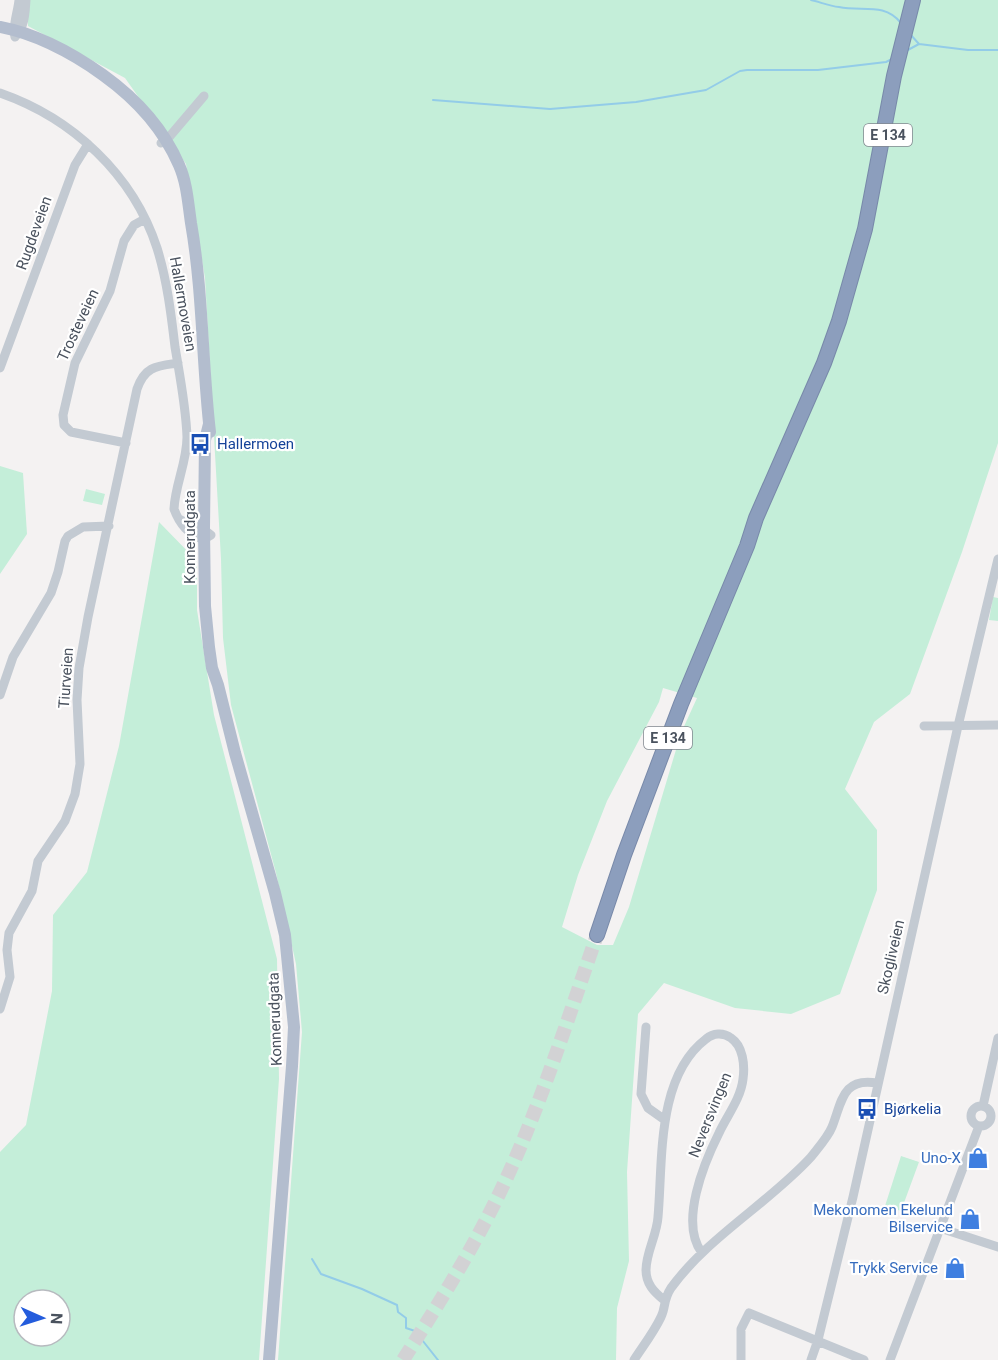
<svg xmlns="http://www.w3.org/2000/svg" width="998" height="1360" font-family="Roboto,sans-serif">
<rect width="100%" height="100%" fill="#f4f2f2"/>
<path fill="#c4eed9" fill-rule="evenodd" d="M 28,0 L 998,0 L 998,443 L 962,552 L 910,694 L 874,722 L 845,789 L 877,830 L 877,890 L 840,994 L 791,1014 L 735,1008 L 664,983 L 638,1014 L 627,1172 L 629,1261 L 617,1308 L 616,1360 L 278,1360 L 302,1032 L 296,964 L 276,873 L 231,705 L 223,638 L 221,559 L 205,278 L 186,164 L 125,78 L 28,26 ZM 663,688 L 697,698 L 681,733 L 629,907 L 613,945 L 597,945 L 562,927 L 578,875 L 607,801 L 659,702 Z
M 0,466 L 23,473 L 27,534 L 0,574 Z
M 86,489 L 105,494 L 102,505 L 83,501 Z
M 159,522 L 197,561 L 197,610 L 214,715 L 277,959 L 279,1079 L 259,1360 L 0,1360 L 0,1152 L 26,1125 L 52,991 L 53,915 L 87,872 L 119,746 ZM 24,1300 L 60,1300 L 60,1336 L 24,1336 Z
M 993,597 L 998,598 L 998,621 L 989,620 Z
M 901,1156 L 919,1162 L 901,1211 L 885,1206 Z"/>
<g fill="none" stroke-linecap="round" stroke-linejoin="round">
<path stroke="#93cce8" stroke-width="2" d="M 811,0 C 820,2 829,6 839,7 C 862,12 884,2 901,23
M 910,34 L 919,44 L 968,50 L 998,50
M 906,51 L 919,44
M 433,100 L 550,109 L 636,102 L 706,90 L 740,71 L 747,70 L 818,70 L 886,62 L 894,58
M 312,1259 L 321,1274 L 362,1289 L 397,1305 L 398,1312 L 406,1318 L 406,1328 L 415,1331 L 438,1360"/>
<path stroke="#d2d2d4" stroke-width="14" stroke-dasharray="14 7" stroke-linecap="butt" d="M 403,1360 C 438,1305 473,1249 501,1190 C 540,1108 567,1021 597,935"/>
<defs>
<path id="highway" d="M 597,935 L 624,855 L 681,704 L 747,546 L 756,518 L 824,363 L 839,321 L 865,229 L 894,76 L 913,0"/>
</defs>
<use href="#highway" stroke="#7889a9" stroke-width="16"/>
<path stroke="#c3cad2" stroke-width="9" d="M 19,0 C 18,12 12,26 15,37 C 25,27 25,13 26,0
M 0,93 C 72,118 133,174 157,248 C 167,280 171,313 175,347 C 180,377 186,407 187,437 C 187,462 175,485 174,509 C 179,523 189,536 204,539 L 211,535 C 202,527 190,525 179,519
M 161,143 L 170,136 L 204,96
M 0,368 L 75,165 L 88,144
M 126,443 L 71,432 L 64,425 L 63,415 L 75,363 L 110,291 L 124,241 L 134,225 L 145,219
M 0,695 L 13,657 L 51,593 L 58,572 L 65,541 L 68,536 L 83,527 L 109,526
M 924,726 L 998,725
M 0,1009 L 10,977 L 7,950 L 9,933 L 32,891 L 38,861 L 65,821 L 75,794 L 80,764 L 77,700 L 79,668 L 88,617 L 137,389 C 145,366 157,366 178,363
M 646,1027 L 641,1094 L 648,1108 L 665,1120
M 983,1106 L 998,1038
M971 1116a10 10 0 1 1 20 0a10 10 0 1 1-20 0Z
M 940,1228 L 998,1247
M 664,1300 C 654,1292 646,1284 646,1270 C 646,1252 657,1235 658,1217 C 663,1161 656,1077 706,1039 C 713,1033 723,1032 731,1038 C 743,1046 745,1065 743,1079 C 741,1098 727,1116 719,1133 C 704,1163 679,1223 702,1253
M 634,1360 C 643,1346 654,1332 661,1317 C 666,1307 663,1300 671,1288 C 708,1237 769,1203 811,1157 C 818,1148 828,1137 832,1127 C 842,1102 842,1077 877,1083
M 741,1360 L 741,1329 L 749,1313 L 864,1360
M 811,1360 L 818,1340 L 853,1197 L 958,726 L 998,559
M 890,1360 L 979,1126"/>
<path stroke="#b3bdce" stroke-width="12" d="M 0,27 C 37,34 72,53 103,75 C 135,98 163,128 179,165 C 187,183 188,203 191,223 C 203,292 202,363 210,432
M 209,424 L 205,440 L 204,529 L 205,606 L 209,647 L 212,668 L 218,685 L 235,753 L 275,893 L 285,935 L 294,1027 L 292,1066 L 269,1360"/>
<use href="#highway" stroke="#8c9ebd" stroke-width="14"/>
</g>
<defs>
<symbol id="bus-bare" viewBox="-9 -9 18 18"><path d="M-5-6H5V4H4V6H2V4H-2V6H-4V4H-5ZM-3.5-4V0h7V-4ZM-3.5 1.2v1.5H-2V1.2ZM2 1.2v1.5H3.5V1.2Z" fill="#1a4fb4" stroke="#fff" stroke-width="2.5" paint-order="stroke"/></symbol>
<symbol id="shop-bare" viewBox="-9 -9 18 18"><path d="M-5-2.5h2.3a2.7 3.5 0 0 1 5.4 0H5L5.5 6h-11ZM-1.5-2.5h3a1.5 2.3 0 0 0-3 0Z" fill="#3f7fe0" stroke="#fff" stroke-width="2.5" paint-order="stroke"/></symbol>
</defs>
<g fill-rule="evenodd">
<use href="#bus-bare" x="185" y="429" width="30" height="30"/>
<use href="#bus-bare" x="852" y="1094" width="30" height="30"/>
<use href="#shop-bare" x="963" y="1143" width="30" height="30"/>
<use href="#shop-bare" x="955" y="1204" width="30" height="30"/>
<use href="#shop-bare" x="940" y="1253" width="30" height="30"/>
</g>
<g text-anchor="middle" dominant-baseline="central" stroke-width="4.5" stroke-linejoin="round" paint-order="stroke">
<g fill="#fff" stroke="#80868e" stroke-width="1.5">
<rect x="864" y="124" width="48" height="22" rx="4.5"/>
<rect x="644" y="727" width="48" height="22" rx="4.5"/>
</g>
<g font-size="14" font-weight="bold" fill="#4a525e">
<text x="888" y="135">E 134</text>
<text x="668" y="738">E 134</text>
</g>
<g font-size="15" fill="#4a525e" stroke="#fff">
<text transform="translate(34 233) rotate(-70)">Rugdeveien</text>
<text transform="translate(183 304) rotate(80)">Hallermoveien</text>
<text transform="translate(78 325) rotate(-65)">Trosteveien</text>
<text transform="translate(190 537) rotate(-90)">Konnerudgata</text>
<text transform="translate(66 678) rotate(-86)">Tiurveien</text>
<text transform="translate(891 957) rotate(-77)">Skogliveien</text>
<text transform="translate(275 1019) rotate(-92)">Konnerudgata</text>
<text transform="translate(710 1115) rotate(-68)">Neversvingen</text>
</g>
<g font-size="15" fill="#164399" stroke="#fff" text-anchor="start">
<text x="217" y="444">Hallermoen</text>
<text x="884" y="1109">Bjørkelia</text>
</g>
<g font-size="15" fill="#366cbe" stroke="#fff" text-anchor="end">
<text x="961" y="1158">Uno-X</text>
<text x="953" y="1210">Mekonomen Ekelund<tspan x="953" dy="17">Bilservice</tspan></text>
<text x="938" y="1268">Trykk Service</text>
</g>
</g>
<g transform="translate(42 1318) rotate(93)"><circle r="28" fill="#ffffff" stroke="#b7babf" stroke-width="1.5"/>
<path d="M0-4.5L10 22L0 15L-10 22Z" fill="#245cdc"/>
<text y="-9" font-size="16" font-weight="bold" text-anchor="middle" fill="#4a525e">N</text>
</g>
</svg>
